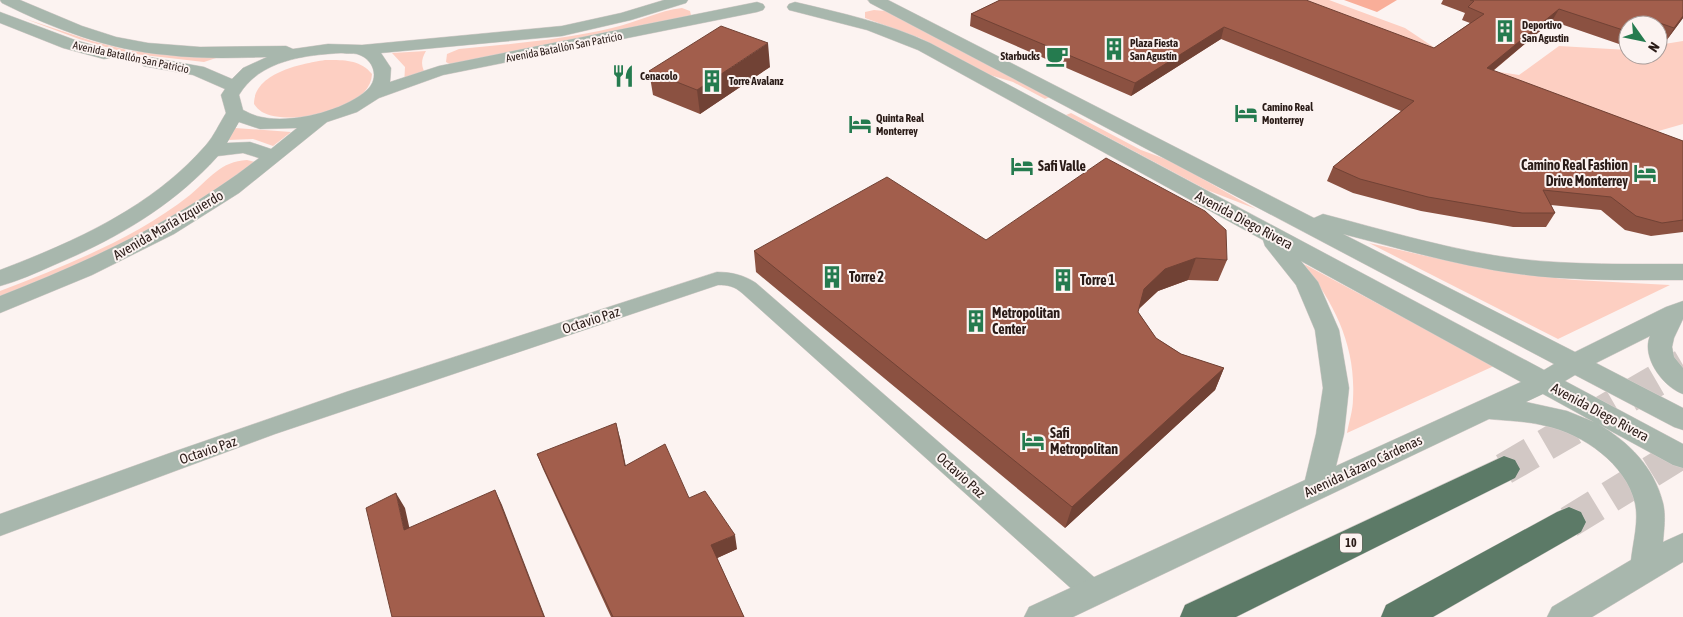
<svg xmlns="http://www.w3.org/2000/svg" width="1683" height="617" font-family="'Asap Condensed',sans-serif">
<rect width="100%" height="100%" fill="#fcf3f1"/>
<path fill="#fdcfc2" d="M 1276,0 L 1329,0 L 1405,28 L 1441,52 L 1493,71 L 1519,75 L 1559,46 L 1628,50 L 1628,55 L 1658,55 L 1658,45 L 1683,41 L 1683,124 L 1641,136 Z
M 682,8 L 690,11 L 691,15 L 685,19 L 455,67 L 446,62 L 447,54 L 459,49 C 511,44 561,40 612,28 C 635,23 660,10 682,8 Z
M 874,10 L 885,11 L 1050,97 L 1045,99 L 1013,82 L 990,75 L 920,38 L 865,18 L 865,12 Z
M 23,18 L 92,41 L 131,51 L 219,57 L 204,62 L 126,53 L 79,39 Z
M 426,51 C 420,61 421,68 428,77 L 404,86 L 405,67 L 392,53 Z
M 325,60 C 342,60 360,59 372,74 C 371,111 289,127 262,112 C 259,110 256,107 254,104 C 254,73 300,64 325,60 Z
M 1071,113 L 1141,150 L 1171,161 L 1256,209 L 1207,190 L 1066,115 Z
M 235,128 L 291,132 L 273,146 L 253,139 L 228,140 Z
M 247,160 L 255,162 L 169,224 L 0,300 L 0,291 C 67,265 134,239 190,195 C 209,179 221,161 247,160 Z
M 1369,243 C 1437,259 1505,274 1575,280 C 1606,282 1638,283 1670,285 L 1558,339 Z
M 1304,264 L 1494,366 L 1347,433 C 1349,422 1353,410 1353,399 C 1356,346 1335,305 1304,264 Z"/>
<path fill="#f9ae99" d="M 1344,0 L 1397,0 L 1377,12 Z"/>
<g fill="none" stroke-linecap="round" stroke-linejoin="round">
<path stroke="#d2c8c5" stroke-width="32" stroke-dasharray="32 16" stroke-linecap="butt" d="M 1504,469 L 1683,365
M 1569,522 L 1683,452"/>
<defs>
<path id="minor" d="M 717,272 C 731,272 744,275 756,283 L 1102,584 L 1106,592 L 1102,600 L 1093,604 L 1084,600 L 742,293 C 734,286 728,285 718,285 L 275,434 L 0,536 L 0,514 L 170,453 L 349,391 Z"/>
<path id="tertiary" d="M 0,0 L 20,0 L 82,26 L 116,37 L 148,43 L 200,47 L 286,46 L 293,49 L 328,44 L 362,45 L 562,26 L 621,13 L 664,0 L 688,0 L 686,3 L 631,20 L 562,36 L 381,53 L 391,68 L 390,82 L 439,66 L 757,2 L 763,4 L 765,7 L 763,10 L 757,12 L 443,75 L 379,98 L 357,112 L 327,122 L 239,193 L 174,234 L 92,275 L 0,313 L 0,296 C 92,260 181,219 259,158 L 243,153 L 218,156 C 173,206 116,239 54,265 C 36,273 18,281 0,286 L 0,270 C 76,241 152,207 206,145 C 214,136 219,124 226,113 L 221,95 L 225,89 L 193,75 L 143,66 L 140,62 L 143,58 L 149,57 L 204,67 L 232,79 L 243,68 L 267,57 C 233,58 200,59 167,55 C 109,50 54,29 2,3 ZM 342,53 C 347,54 353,53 357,54 C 374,59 380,78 367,90 C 344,111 291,124 261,117 C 255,116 249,113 243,110 L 239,95 C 260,60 305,55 342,53 ZM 239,122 L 260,129 L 297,128 L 271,149 L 250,142 L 227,143 Z
M 868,0 L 888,0 L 1314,218 L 1323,214 C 1388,231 1453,251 1520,259 C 1574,265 1629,264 1683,264 L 1683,280 C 1628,280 1573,281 1519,274 C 1459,266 1401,249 1343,234 L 1575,352 L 1666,307 L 1683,301 L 1683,319 L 1674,338 L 1672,347 L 1674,357 L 1683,368 L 1683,394 C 1663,387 1641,357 1650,336 L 1596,363 L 1683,408 L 1683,430 L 1674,427 L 1575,375 L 1565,381 L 1683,444 L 1683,468 L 1673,465 L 1598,424 C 1629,442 1654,467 1663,503 C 1666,515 1664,530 1663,542 L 1683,533 L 1683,562 L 1592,617 L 1547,617 L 1552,607 L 1631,560 C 1633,542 1639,521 1635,503 C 1626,464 1583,434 1546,426 C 1527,421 1508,421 1489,419 L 1073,617 L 1024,617 L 1029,607 L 1305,480 L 1316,434 L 1323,388 L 1315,330 L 1296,285 L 1265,246 L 1263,240 L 918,50 L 867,30 L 789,10 L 787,7 L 789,4 L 795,2 C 841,13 888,23 930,43 L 1544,370 L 1554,364 L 870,3 ZM 1301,261 L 1521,382 L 1336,466 L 1344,434 L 1349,388 L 1339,330 L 1318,282 ZM 1543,394 L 1594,422 L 1567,411 L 1526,402 Z
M 0,12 L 75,40 L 110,50 L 113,54 L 110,58 L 104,59 L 63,48 L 0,23 Z"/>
<path id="trunk" d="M 1504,456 L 1515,460 L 1520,469 L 1515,478 L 1236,617 L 1180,617 L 1185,605 Z
M 1569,507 L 1581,512 L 1586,522 L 1581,532 L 1433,617 L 1381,617 L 1386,605 L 1557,512 Z"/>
</defs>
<use href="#minor" stroke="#dad0ce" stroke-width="1"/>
<use href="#tertiary" stroke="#dad0ce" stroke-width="1"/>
<use href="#trunk" stroke="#dad0ce" stroke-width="1"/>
<use href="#minor" fill="#a8b7ad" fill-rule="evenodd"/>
<use href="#tertiary" fill="#a8b7ad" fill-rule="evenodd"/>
<use href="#trunk" fill="#5c7a67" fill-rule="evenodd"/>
</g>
<path fill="#8b5141" d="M 1000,0 L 1434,48 L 1470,23 L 1462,20 L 1465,13 L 1441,4 L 1443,0 L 1683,0 L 1683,18 L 1666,41 L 1658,38 L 1658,25 L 1628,25 L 1628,37 L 1626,36 L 1619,44 L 1552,21 L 1493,71 L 1683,141 L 1683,232 L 1651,236 L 1625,230 L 1601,210 L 1551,205 L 1555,213 L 1546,227 L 1513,227 L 1421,211 L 1353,193 L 1327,181 L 1333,167 L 1401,111 L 1221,39 L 1131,96 L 970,26 L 971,14 Z
M 770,67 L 700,114 L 653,95 L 649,71 Z
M 986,240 L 1227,260 L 1218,281 L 1188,280 L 1158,291 L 1139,309 L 1138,312 L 1156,338 L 1181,354 L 1224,368 L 1215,390 L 1065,528 L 756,272 L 754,251 Z
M 620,438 L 625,465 L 689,498 L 737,549 L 717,558 L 744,617 L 611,617 L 543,469 L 537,454 Z"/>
<path fill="#714235" d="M 1559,9 L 1552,21 L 1480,81 L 1487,68 Z
M 1683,16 L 1683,18 L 1666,41 L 1674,28 Z
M 1224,27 L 1221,39 L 1131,96 L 1135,83 Z
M 1628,30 L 1628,33 L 1626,36 L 1619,44 Z
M 768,43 L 770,67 L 700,114 L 697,90 Z
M 1196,258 L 1188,280 L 1158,291 L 1137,310 L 1144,289 L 1165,269 Z
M 1224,368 L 1215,390 L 1065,528 L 1072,507 Z
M 616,423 L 620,438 L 629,481 L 625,466 Z
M 495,490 L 502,505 L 545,617 L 544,617 Z
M 396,493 L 405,508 L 413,544 L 404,530 Z
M 735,535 L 737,549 L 713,560 L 711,545 Z"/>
<path fill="#a25e4c" stroke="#714235" d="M 1000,0 L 1306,0 L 1434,48 L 1484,14 L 1468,7 L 1474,1 L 1470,0 L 1683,0 L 1683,16 L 1674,28 L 1654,21 L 1649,25 L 1637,25 L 1634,24 L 1633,25 L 1628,25 L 1628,30 L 1626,31 L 1559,9 L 1487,68 L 1683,141 L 1683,220 L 1662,223 L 1636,216 L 1611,197 L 1543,190 L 1555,213 L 1522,213 L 1428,197 L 1360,179 L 1333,167 L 1414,101 L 1224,27 L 1135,83 L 971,14 Z
M 721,26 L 768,43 L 697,90 L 649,71 Z
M 1106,158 L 1205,211 L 1226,230 L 1227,260 L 1196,258 L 1165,269 L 1144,289 L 1138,312 L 1156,338 L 1181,354 L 1224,368 L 1072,507 L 754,251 L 887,177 L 986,240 Z
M 616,423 L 625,466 L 665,444 L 689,498 L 705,491 L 735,535 L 711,545 L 744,617 L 613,617 L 537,454 Z
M 495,490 L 544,617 L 392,617 L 366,508 L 396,493 L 404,530 Z"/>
<defs>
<symbol id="building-bare" viewBox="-9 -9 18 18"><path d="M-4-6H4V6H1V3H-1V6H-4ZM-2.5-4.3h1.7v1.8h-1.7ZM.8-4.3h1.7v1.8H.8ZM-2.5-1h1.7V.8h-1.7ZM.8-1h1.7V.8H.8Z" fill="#257b4f" stroke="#fcf3f1" stroke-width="2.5" paint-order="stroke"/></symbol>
<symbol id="cafe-bare" viewBox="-9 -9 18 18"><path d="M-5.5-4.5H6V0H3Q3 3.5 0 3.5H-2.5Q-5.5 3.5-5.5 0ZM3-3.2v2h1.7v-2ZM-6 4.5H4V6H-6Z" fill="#257b4f" stroke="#fcf3f1" stroke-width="2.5" paint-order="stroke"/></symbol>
<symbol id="restaurant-bare" viewBox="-9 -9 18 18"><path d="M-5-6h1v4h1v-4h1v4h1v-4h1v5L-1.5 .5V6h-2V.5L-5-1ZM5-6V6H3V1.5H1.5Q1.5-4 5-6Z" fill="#257b4f" stroke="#fcf3f1" stroke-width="2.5" paint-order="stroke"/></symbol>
<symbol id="hotel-bare" viewBox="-9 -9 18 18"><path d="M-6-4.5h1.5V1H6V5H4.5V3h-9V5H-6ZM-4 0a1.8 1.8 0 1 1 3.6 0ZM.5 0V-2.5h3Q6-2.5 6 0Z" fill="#257b4f" stroke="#fcf3f1" stroke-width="2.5" paint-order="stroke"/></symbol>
</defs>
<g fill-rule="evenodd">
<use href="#building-bare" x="1489" y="15" width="32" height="32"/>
<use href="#building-bare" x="1098" y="33" width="32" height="32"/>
<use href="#cafe-bare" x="1041" y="40" width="32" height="32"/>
<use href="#restaurant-bare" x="607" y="60" width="32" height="32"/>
<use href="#building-bare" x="696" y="65" width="32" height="32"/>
<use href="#hotel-bare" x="1230" y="97" width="32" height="32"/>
<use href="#hotel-bare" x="844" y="108" width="32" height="32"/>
<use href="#hotel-bare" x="1006" y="150" width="32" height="32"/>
<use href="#hotel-bare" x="1629" y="157" width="32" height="32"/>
<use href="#building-bare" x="816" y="261" width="32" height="32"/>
<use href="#building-bare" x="1047" y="264" width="32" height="32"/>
<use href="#building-bare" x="960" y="305" width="32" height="32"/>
<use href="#hotel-bare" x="1017" y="425" width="32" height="32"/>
</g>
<g text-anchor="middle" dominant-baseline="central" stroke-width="4" stroke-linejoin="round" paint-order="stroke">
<g font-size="11" font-weight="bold" fill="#2a1b17" stroke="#fcf3f1" text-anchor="start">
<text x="1522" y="25">Deportivo<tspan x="1522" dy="13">San Agustin</tspan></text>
<text x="1130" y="43">Plaza Fiesta<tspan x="1130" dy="13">San Agustín</tspan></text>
<text x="1040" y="56" text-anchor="end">Starbucks</text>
<text x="640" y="76">Cenacolo</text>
<text x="729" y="81">Torre Avalanz</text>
<text x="1262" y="107">Camino Real<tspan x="1262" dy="13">Monterrey</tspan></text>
<text x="876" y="118">Quinta Real<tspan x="876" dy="13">Monterrey</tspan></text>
</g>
<g font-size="11" fill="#2a1b17" stroke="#fcf3f1">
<text transform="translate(564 47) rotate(-11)">Avenida Batallón San Patricio</text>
<text transform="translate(131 57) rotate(12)">Avenida Batallón San Patricio</text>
</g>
<rect fill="#fcf3f1" stroke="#695c58" stroke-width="1" x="1340" y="533.5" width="22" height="19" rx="4"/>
<g font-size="12" font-weight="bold" fill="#2a1b17">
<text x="1351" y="543">10</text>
</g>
<g font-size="14" font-weight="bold" fill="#2a1b17" stroke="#fcf3f1" text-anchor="start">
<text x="1628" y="165" text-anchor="end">Camino Real Fashion<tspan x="1628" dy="16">Drive Monterrey</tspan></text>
<text x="1038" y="166">Safi Valle</text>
<text x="849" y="277">Torre 2</text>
<text x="1080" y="280">Torre 1</text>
<text x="992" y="313">Metropolitan<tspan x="992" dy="16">Center</tspan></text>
<text x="1050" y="433">Safi<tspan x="1050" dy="16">Metropolitan</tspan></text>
</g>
<g font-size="14" fill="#2a1b17" stroke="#fcf3f1">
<text transform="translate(1244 220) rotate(28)">Avenida Diego Rivera</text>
<text transform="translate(168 225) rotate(-30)">Avenida María Izquierdo</text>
<text transform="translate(591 320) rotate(-18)">Octavio Paz</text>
<text transform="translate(1600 412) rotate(28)">Avenida Diego Rivera</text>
<text transform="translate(208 450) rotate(-19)">Octavio Paz</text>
<text transform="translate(1363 466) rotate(-25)">Avenida Lázaro Cárdenas</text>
<text transform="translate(961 475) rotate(42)">Octavio Paz</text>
</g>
</g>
<g transform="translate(1643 40) rotate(123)"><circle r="24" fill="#fcf3f1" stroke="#a89d9a"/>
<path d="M0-4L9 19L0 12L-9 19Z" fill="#257b4f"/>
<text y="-8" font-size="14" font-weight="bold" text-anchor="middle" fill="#2a1b17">N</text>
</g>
</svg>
